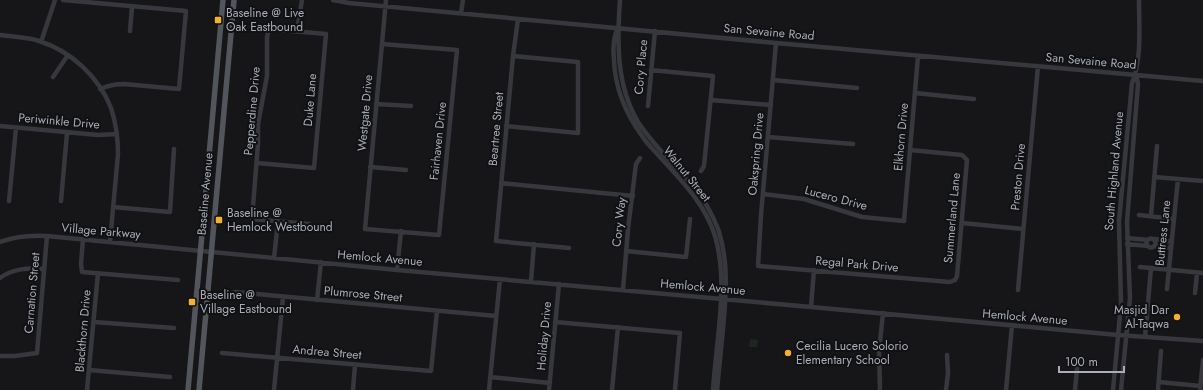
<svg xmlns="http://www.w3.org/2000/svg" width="1203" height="390" font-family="Jost,sans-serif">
<rect width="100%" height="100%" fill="#161618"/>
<path fill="#1e261f" d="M 750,339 L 758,340 L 757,347 L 749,347 Z"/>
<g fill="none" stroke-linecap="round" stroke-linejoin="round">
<path stroke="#37383d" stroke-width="4.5" d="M 63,0 L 186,11 L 179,89 L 124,84 C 116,84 109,85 100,89
M 333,0 L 349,3 L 776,43 L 1203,81
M 620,0 C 617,41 616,85 638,122 C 655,148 680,170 700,194 C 707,206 715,219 719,232 C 729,264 726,297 723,329 C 721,349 719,370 717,390
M 461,13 L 463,0
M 518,19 L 513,56 L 496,241 L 569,248
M 618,28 C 613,37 613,50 614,60 C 615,88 626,114 642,136 C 647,144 654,150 660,157 C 682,181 705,204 715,236 C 729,283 716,341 713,390
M 130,31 L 132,7
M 297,31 L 302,0
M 0,35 C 13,37 27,37 39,41 C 71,51 99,77 111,108 C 116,123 118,138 118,154 L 110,242
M 41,42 L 55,0
M 776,43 L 761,215 L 758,266 L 950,282 L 955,280 L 957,276 L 967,160 L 962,155 L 910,150
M 382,44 L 457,50 L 439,235 L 365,229 L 386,0
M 651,70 L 713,76 L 704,166 L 701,171
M 53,77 L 68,55
M 773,80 L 857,88
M 915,93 L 974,99
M 711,100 L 771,105
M 376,104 L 411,106
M 648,106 L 655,31
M 0,126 L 98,135 L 117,134
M 506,126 L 578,133 L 578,62 L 513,56
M 768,137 L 853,144
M 257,163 L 314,168 L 326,34 L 269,29 L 267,37 L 267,76 L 258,124 L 258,144 L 252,219 L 309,224
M 370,167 L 406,170
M 1154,177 L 1203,181
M 501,183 L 633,196
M 763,194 L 804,199 L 862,217 L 904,221 L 918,56
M 9,201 L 16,128
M 61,201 L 67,133
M 113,207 L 170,212 L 174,149
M 1139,215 L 1174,219
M 1151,216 L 1157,146
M 962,223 L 1023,229
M 1127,238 L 1148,240
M1146.5 243a4.5 4.5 0 1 1 9 0a4.5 4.5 0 1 1-9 0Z
M 83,239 L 81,264 L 82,272 L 178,280
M 1155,239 L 1172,242
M 0,242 C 16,236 31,235 47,236 L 397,270 L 811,307 L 1118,335 L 1203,341
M 1127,244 L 1148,246
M 1155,246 L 1171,248
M 626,251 L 686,257 L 690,219
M 274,258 L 278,222
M 1140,267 L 1203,273
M 397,270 L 401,231
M 0,278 C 13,268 29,268 44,269
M 531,281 L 534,244
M 1167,289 L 1178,179
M 623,290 L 628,229 L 636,164 L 640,158
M 1018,290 L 1038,66
M 1195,293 L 1197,273
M 229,294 L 236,292 L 496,316
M 317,300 L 321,262
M 811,307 L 814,270
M 94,322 L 174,328
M 555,322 L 680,333 L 675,390
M 1145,337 L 1151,268
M 222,353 L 431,371 L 437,311
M 0,356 L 15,356 L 37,353 L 47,236
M 89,370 L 170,377
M 490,377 L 550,383
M 1159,382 L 1200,386
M 87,390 L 98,273
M 274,390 L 283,297
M 353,390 L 355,365
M 489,390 L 500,279
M 549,390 L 559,284
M 612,390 L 618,327
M 880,390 L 879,351 L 883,313
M 946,390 L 948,373 L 947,355
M 1006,390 L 1012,325
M 1075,390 L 1077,369
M 1113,390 L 1121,304 L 1119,221 L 1132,83 C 1142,60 1139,26 1139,0
M 1121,390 L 1130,298 L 1127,222 L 1138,84 L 1136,75
M 1158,390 L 1161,351
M 1200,390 L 1203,360"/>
<path stroke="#53555c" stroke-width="5.5" d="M 188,390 L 223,0
M 199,390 L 234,0"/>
</g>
<g fill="#f2b134" stroke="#111113" stroke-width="1.5">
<rect x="214" y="16" width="8" height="8" rx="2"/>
<rect x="215" y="216" width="8" height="8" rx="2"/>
<rect x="188" y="298" width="8" height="8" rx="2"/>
<circle cx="1177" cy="317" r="4"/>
<circle cx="788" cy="353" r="4"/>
</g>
<g text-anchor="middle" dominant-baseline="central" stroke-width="4" stroke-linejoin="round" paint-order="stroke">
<g font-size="12" fill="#a8adb8" stroke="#111113" text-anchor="start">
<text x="226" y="13">Baseline @ Live<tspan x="226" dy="14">Oak Eastbound</tspan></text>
<text x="227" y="213">Baseline @<tspan x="227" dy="14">Hemlock Westbound</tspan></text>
<text x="200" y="295">Baseline @<tspan x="200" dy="14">Village Eastbound</tspan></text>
<text x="1169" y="310" text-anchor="end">Masjid Dar<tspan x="1169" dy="14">Al-Taqwa</tspan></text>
<text x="796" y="346">Cecilia Lucero Solorio<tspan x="796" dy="14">Elementary School</tspan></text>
</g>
<g font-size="12" fill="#a8adb8" stroke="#111113">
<text transform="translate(769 32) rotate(5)">San Sevaine Road</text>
<text transform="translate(1091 61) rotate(5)">San Sevaine Road</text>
<text transform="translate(641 67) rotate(-85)">Cory Place</text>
<text transform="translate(310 100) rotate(-85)">Duke Lane</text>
<text transform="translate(252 111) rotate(-85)">Pepperdine Drive</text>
<text transform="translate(365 113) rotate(-85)">Westgate Drive</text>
<text transform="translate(59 121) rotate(5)">Periwinkle Drive</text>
<text transform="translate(496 129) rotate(-85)">Beartree Street</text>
<text transform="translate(901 137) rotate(-85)">Elkhorn Drive</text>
<text transform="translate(438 141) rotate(-84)">Fairhaven Drive</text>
<text transform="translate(756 154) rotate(-85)">Oakspring Drive</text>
<text transform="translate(1114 171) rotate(-85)">South Highland Avenue</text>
<text transform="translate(687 174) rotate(51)">Walnut Street</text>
<text transform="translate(1018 177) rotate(-85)">Preston Drive</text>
<text transform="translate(205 194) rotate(-85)">Baseline Avenue</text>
<text transform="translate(836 198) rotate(15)">Lucero Drive</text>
<text transform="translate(952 218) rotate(-85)">Summerland Lane</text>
<text transform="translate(619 222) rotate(-84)">Cory Way</text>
<text transform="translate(101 231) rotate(5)">Village Parkway</text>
<text transform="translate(1163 233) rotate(-84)">Buttress Lane</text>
<text transform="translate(380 258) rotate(5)">Hemlock Avenue</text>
<text transform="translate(857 264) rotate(5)">Regal Park Drive</text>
<text transform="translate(703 287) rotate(5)">Hemlock Avenue</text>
<text transform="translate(32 293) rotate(-85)">Carnation Street</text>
<text transform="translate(363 294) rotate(5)">Plumrose Street</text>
<text transform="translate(1025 317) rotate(5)">Hemlock Avenue</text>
<text transform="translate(83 331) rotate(-85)">Blackthorn Drive</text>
<text transform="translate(544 336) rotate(-85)">Holiday Drive</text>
<text transform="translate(327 352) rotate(5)">Andrea Street</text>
</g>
</g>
<path d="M1059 366v6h65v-6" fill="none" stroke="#a8adb8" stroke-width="2"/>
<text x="1065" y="366" font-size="12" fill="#a8adb8" stroke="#111113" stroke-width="3" paint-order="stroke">100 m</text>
</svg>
